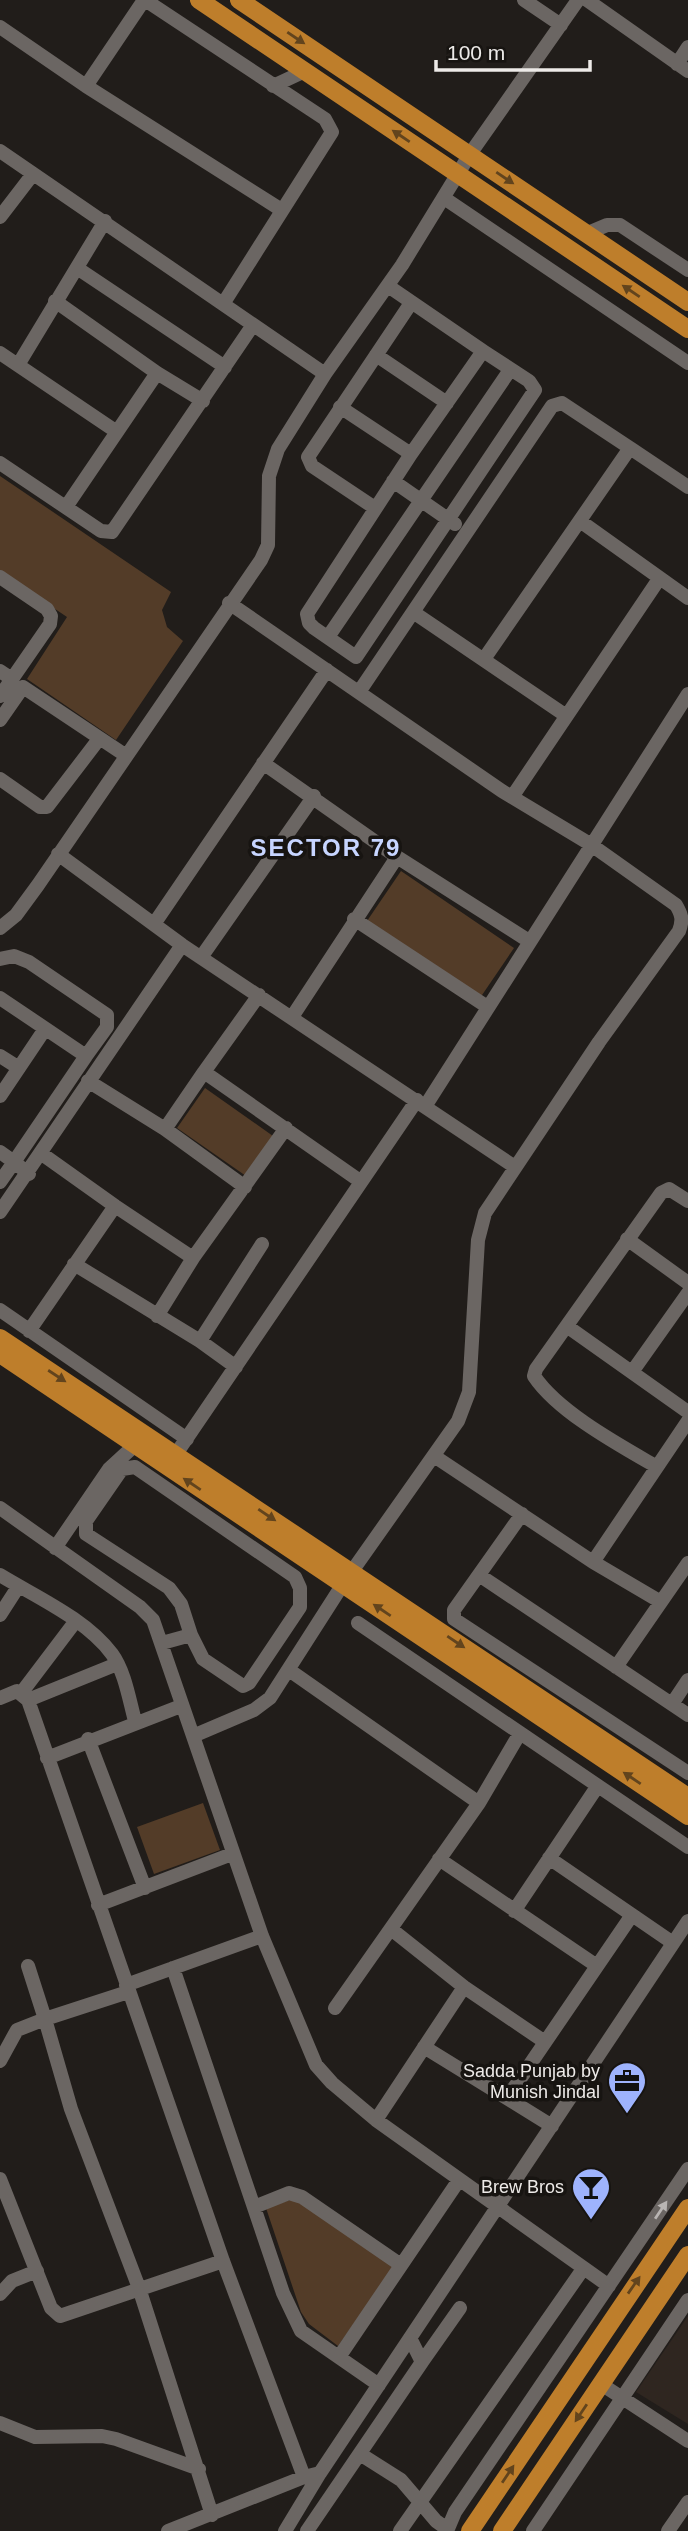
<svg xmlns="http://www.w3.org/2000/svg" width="688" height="2531" font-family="Helvetica,sans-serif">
<rect width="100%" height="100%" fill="#211d1a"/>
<path fill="#2f2620" d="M 688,2316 L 688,2424 L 636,2392 Z"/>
<path fill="#533c28" d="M 0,476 L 171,592 L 162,610 L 167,627 L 183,641 L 116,740 L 27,679 L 67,617 L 0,572 Z
M 401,871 L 514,948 L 480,998 L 367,921 Z
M 205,1088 L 273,1136 L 246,1176 L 177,1128 Z
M 203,1803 L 220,1850 L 154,1874 L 137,1827 Z
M 290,2200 L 300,2201 L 394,2267 L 338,2346 L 309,2324 L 301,2312 L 266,2208 Z"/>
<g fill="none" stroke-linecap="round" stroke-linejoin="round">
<path stroke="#6b6663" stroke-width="14" d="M 145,0 L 325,119 L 332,132 L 223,304
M 524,0 L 561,25
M 587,0 L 688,71
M 0,27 L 86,86 L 280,209
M 677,64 L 688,47
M 86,86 L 144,0
M 273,86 L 305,71
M 0,151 L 325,374
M 444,198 L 688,363
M 0,217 L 33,174
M 588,233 L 607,225 L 620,225 L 688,270
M 77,268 L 225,367
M 388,286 L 483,351 L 411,454 L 307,614 L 309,623 L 314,628 L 356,657 L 535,390 L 529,381 L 483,351
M 55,301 L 157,373 L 66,507
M 0,353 L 117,432
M 376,355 L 447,403
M 18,365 L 105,221
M 157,373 L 203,401
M 340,407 L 411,454
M 630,448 L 688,487
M 0,463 L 101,531 L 112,532 L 253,325
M 393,481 L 455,524
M 375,508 L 312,466 L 308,457 L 411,303
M 580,521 L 688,598
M 0,577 L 47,609 L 51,616 L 50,624 L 12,679
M 413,612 L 565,715
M 328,637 L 510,370
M 0,671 L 12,679 L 0,696
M 359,692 L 552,406 L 562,403 L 630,448 L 484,659
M 0,720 L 23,687 L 125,755
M 263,763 L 397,857 L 529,941
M 0,779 L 40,807 L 47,807 L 99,739
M 512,797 L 659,579
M 58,854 L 182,945 L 515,1167
M 354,919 L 486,1006
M 154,924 L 327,670
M 0,928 L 16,915 L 38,885 L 261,560 L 268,545 L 269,476 L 278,449 L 325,374 L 402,265 L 470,154 L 578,0
M 202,956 L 314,796
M 0,959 L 14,956 L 29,962 L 107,1015 L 107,1027 L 86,1056
M 259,995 L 204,1072 L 360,1181
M 0,998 L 86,1056 L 14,1162 L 29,1174
M 292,1017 L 397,857
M 0,1056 L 19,1068
M 88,1081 L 165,1129 L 204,1072
M 0,1096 L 45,1029
M 426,1105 L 688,694
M 165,1129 L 245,1187
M 0,1152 L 14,1162 L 0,1182
M 115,1206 L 193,1258
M 0,1212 L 182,945
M 627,1239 L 688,1283
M 74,1264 L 200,1341 L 236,1367
M 0,1310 L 187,1439
M 157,1316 L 193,1258 L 286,1128
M 568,1327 L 688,1412
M 29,1331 L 115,1206 L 42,1154
M 200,1341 L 262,1244
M 632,1372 L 688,1293
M 176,1454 L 417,1100
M 434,1456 L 593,1562 L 688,1421
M 657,1467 C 619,1445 558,1412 534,1376 L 536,1369 L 661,1193 L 669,1189 L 688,1201
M 0,1508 L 140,1607 L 153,1620 L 262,1936 L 316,2065 L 332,2083 L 376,2120 L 609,2286
M 522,1514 L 454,1610 L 454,1619 L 688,1773
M 55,1548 L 109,1469 L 134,1446
M 593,1562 L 661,1602
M 0,1575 C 36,1597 86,1619 112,1654 C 125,1672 129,1699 135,1721
M 479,1575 L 688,1715
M 0,1615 L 18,1587
M 358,1623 L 688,1847
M 162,1643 L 191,1635 L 203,1659 L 243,1686 L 249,1683 L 300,1607 L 300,1588 L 295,1577 L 135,1467 L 122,1469 L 86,1521 L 86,1534 L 169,1588 L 181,1604 L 191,1635
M 616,1667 L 688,1563
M 289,1670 L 479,1803 L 520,1733
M 22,1692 L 75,1622
M 0,1698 L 17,1691 L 28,1700 L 223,2261 L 304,2477 L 320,2473 L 688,1921
M 28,1700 L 117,1664
M 672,1704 L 688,1680
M 193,1736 L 254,1710 L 270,1698 L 343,1584 L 458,1421 L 469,1392 L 478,1240 L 485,1213 L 599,1042 L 679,931 C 683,920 682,915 676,905 L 590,844 L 502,791 L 229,603
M 88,1739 L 145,1888
M 47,1758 L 181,1706
M 549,1858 L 673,1943
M 439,1859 L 597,1966
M 98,1905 L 232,1854
M 514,1911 L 597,1787
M 391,1929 L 464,1987 L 545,2042
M 173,1968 L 283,2293 L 301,2331 L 379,2385
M 126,1985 L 262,1936
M 128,1992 L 45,2019 L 71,2109 L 139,2288 L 212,2515
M 335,2008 L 479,1803
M 424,2047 L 552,2126
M 0,2061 L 17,2030 L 45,2019 L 28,1966
M 507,2098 L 632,1915
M 376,2120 L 464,1987
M 0,2179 L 51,2308 L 60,2316 L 223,2261
M 254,2207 L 289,2193 L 302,2197 L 401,2265
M 0,2294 L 12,2281 L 37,2271
M 339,2357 L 459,2180
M 422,2362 L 460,2308
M 601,2384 L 688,2441
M 0,2423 L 35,2437 L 102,2436 L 116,2439 L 199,2469
M 360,2454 L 401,2480 L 436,2521 L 447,2529
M 168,2531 L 304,2477
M 285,2531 L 320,2473
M 307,2531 L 422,2362 L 411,2340
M 400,2531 L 583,2269
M 447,2531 L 455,2512 L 688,2169
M 533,2531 L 688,2300
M 668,2531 L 688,2502"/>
<path stroke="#be7e2b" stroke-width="18" d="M 199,0 L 688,329
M 239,0 L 688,302
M 0,1338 L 688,1797
M 0,1354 L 688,1816
M 470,2531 L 688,2208
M 502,2531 L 688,2255"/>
</g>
<defs><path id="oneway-solid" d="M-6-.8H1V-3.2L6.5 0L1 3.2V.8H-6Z" transform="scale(1.75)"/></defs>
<g fill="#62441d">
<use href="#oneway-solid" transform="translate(296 38) rotate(34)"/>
<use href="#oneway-solid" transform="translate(401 136) rotate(-146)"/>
<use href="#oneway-solid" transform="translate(505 178) rotate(34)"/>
<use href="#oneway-solid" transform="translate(631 291) rotate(-146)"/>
<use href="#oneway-solid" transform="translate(57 1376) rotate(33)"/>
<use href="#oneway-solid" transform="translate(192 1484) rotate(-146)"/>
<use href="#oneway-solid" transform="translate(267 1515) rotate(34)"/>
<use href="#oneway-solid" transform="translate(382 1610) rotate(-146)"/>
<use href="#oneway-solid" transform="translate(456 1642) rotate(34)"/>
<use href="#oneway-solid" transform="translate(632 1778) rotate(-146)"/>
<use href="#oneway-solid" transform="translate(634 2285) rotate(-55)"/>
<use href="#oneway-solid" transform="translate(581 2413) rotate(124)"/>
<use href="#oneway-solid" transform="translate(508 2474) rotate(-56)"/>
</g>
<use fill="#b9b5b3" href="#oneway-solid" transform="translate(661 2210) rotate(-56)"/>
<defs>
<symbol id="office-pin" viewBox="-11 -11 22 30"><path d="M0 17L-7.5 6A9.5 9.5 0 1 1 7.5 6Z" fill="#9eb3fd" stroke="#171411"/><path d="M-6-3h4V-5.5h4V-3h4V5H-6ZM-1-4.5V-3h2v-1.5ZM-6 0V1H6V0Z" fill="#111"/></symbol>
<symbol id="bar-pin" viewBox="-11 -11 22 30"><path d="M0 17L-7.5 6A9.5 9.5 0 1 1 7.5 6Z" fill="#9eb3fd" stroke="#171411"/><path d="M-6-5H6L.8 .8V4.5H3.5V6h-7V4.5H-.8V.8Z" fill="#111"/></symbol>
</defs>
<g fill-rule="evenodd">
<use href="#office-pin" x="605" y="2059" width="44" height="60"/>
<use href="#bar-pin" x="569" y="2165" width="44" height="60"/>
</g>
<g text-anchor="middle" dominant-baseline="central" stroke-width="7" stroke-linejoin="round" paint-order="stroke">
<g font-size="18" fill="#edeae8" stroke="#171411" text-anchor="end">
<text x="600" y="2071">Sadda Punjab by<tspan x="600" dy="21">Munish Jindal</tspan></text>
<text x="564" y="2187">Brew Bros</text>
</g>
<g font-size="24" font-weight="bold" letter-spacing="2" fill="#c7d5ff" stroke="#171411">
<text x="326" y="847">SECTOR 79</text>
</g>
</g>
<path d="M436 60v10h154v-10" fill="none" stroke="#edeae8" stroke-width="3.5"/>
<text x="447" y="60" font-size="21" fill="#edeae8" stroke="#171411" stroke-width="5" paint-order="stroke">100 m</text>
</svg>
